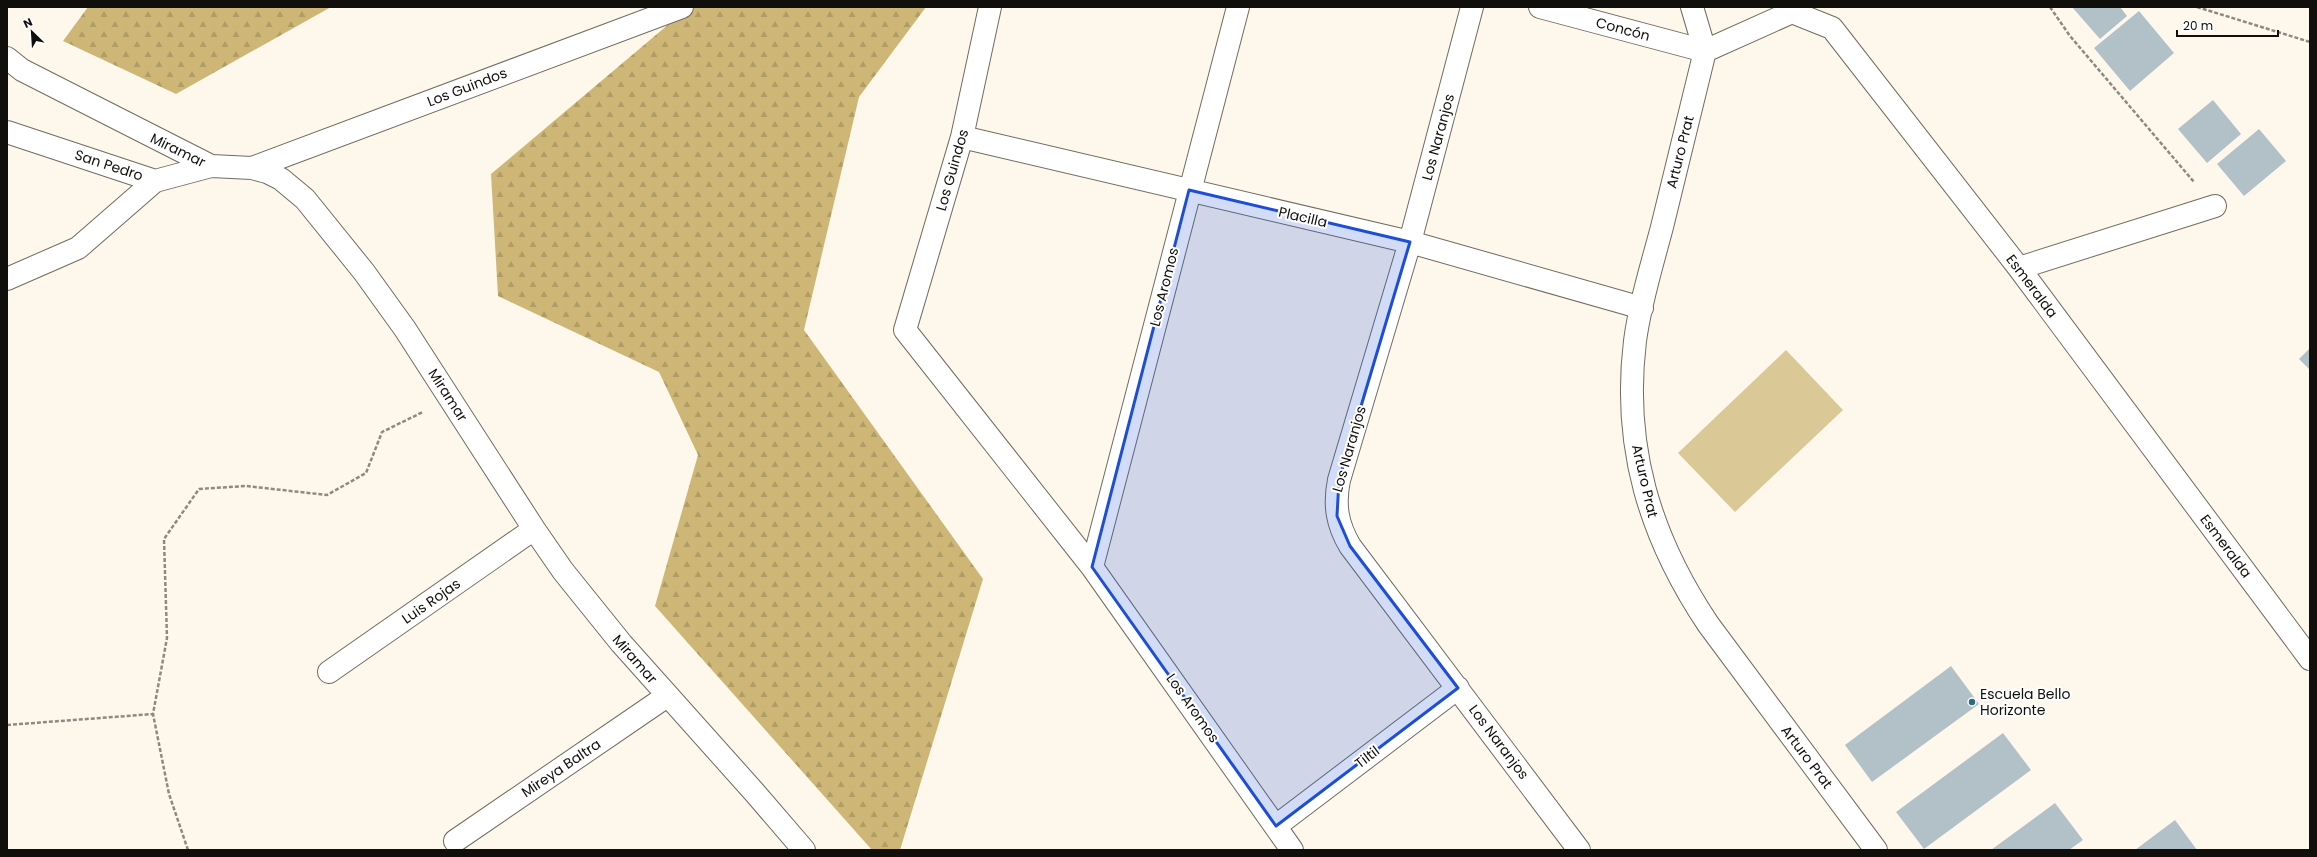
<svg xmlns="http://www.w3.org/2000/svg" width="2317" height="857" font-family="Poppins,sans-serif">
<defs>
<pattern id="forest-firs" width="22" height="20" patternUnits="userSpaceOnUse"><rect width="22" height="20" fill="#ceb776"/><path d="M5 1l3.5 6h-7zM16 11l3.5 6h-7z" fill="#b09c65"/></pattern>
</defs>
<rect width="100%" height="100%" fill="#fdf8eb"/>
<path fill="url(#forest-firs)" d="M 88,7 L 331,7 L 176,94 L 63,41 Z
M 689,7 L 926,7 L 859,97 L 804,330 L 983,579 L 900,850 L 872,850 L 655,606 L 698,455 L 659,372 L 498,296 L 491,174 Z"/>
<path fill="#dac896" d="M 1786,350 L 1843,410 L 1735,512 L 1678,453 Z"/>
<path fill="#b2c1c7" d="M 2072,7 L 2120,7 L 2127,16 L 2100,39 Z
M 2139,11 L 2174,53 L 2130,91 L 2094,48 Z
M 2213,100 L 2241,134 L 2207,163 L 2178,129 Z
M 2259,129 L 2286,161 L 2244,196 L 2217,164 Z
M 2310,348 L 2310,370 L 2299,359 Z
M 1951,666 L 1979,704 L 1872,782 L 1845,745 Z
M 2003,733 L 2031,770 L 1924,849 L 1896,812 Z
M 2055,803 L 2083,840 L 2069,850 L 1991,850 Z
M 2175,820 L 2197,850 L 2135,850 Z"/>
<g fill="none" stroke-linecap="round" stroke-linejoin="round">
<defs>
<path id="minor" d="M 990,7 L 962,137 L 905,330 L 1092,567
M 1238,7 L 1092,567 L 1292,850
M 1472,7 L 1410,242 L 1339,480 C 1334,505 1337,524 1350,546 L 1579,850
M 1540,7 L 1705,51
M 1692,7 L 1705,51
M 1705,51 L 1792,12 L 1832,28 L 2019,268 L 2310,659
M 1705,51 C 1691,110 1676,168 1662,227 C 1652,265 1640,303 1635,341 C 1622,447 1650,537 1708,624 L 1876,850
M 7,58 L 22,70 L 211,166 L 252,168 L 267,172 L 281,179 L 305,199 L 364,272 L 405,329 L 534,529 L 563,571 L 621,643 L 755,793 L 804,850
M 7,132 L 155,181 L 211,166
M 962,137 L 1410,242 L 1642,308
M 252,168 L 682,7
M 2019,268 L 2215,206
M 7,279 L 78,248 L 155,181
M 329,672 L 534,529
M 1276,826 L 1458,688
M 455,841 L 667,696"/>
</defs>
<use href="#minor" stroke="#706c60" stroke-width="24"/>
<path stroke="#8e8a81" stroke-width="2.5" stroke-dasharray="4 2" stroke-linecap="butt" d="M 2050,7 L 2070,36 L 2194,182
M 2197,7 L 2310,42
M 7,725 L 153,714
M 188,850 L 169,794 L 153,714 L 167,638 L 164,539 L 199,489 L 246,486 L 327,495 L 366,473 L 382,432 L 423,412"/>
<use href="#minor" stroke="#fff" stroke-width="22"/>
</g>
<path fill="#1d4ed8" fill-opacity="0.2" stroke="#1d4ed8" stroke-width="3" stroke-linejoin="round" d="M 1189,190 L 1410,242 L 1339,480 L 1337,516 L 1350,546 L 1458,688 L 1276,826 L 1092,567 Z"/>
<circle fill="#2b6c80" stroke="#fff" stroke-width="1.5" cx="1972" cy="702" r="4"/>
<g text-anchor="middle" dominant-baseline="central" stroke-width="4" stroke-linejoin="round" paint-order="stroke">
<g font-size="14" fill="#110f0b" stroke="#fff">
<text transform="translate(1623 29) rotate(15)">Concón</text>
<text transform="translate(467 87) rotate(-21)">Los Guindos</text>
<text transform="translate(1438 137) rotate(-75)">Los Naranjos</text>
<text transform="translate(178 150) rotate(26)">Miramar</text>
<text transform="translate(1680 152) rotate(-76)">Arturo Prat</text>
<text transform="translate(109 165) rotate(18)">San Pedro</text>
<text transform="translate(952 170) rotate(-74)">Los Guindos</text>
<text transform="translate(1303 217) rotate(13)">Placilla</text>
<text transform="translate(2032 286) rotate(53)">Esmeralda</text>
<text transform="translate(1164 287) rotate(-76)">Los Aromos</text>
<text transform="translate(448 395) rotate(57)">Miramar</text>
<text transform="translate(1349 449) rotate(-74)">Los Naranjos</text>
<text transform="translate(1645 481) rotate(77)">Arturo Prat</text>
<text transform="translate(2226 546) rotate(53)">Esmeralda</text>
<text transform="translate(431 601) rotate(-35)">Luis Rojas</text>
<text transform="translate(635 659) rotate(49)">Miramar</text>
<text transform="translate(1193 708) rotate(55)">Los Aromos</text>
<text transform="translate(1499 742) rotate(53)">Los Naranjos</text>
<text transform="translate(1367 757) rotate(-37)">Tiltil</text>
<text transform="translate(1807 757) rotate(53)">Arturo Prat</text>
<text transform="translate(561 768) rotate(-34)">Mireya Baltra</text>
</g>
<g font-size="14" fill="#110f0b" stroke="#fff" text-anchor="start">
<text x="1980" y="694">Escuela Bello<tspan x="1980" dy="16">Horizonte</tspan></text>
</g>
</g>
<rect width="2317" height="857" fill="none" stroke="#110f0b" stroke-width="16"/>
<g transform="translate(32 32) rotate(335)" stroke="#ffffff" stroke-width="3" paint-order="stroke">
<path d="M0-3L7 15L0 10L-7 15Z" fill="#110f0b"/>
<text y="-6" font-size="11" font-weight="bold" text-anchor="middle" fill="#110f0b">N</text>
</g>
<path d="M2177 30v6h101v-6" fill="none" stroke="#110f0b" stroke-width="2"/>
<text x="2183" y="30" font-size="12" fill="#110f0b" stroke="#ffffff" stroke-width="3" paint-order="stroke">20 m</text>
</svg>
